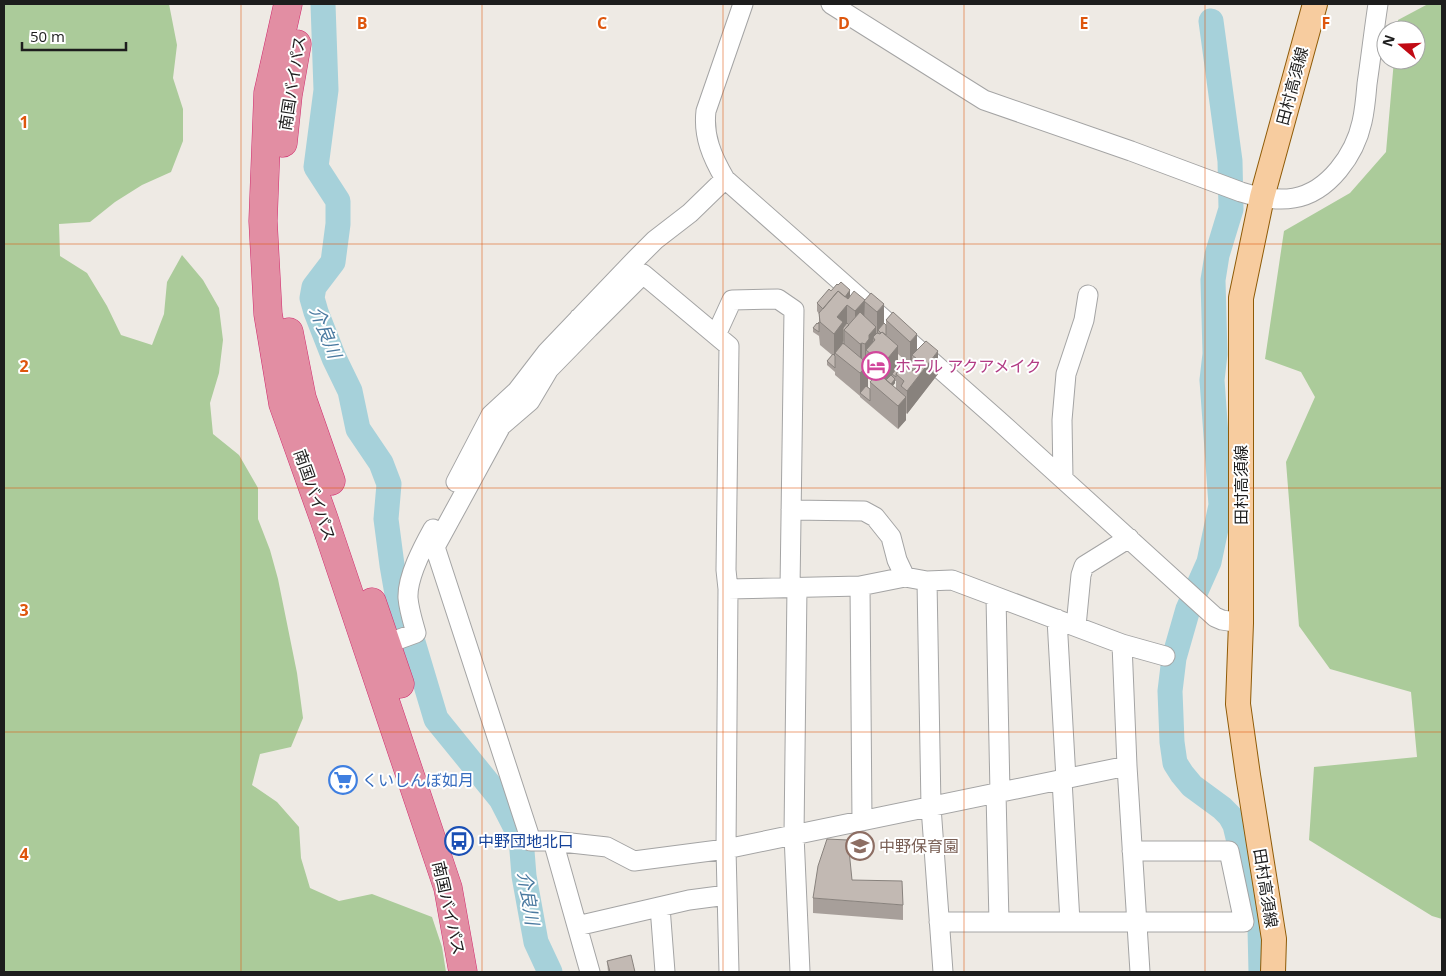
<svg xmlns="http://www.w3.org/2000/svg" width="1446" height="976" font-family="'Open Sans','Noto Sans JP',sans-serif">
<rect width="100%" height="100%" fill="#eeeae4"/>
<path fill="#abcb9a" d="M 4,4 L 169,4 L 177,45 L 173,78 L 183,109 L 183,141 L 171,172 L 142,185 L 115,202 L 90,222 L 59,224 L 60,256 L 87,273 L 107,306 L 121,335 L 152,345 L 164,314 L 167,282 L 182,255 L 203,280 L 219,308 L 223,340 L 219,373 L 210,403 L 213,434 L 239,455 L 258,488 L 258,519 L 270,550 L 278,579 L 297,673 L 303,718 L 291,747 L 260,754 L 252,785 L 277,802 L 299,827 L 301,858 L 310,888 L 339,901 L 372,894 L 432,917 L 442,947 L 446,972 L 4,972 Z
M 1428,4 L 1442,4 L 1442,919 L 1432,916 L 1309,840 L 1314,767 L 1417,757 L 1411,692 L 1330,669 L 1299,626 L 1286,462 L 1315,397 L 1301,372 L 1265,359 L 1284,231 L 1350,193 L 1386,152 L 1394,60 L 1416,60 L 1416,30 L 1397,30 L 1398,20 Z"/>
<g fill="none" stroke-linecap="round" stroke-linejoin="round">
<path stroke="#a6d1da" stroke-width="25" d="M 323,4 L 326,90 L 316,167 L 338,201 L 338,224 L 333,262 L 314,287 L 312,298 L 316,312 L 334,358 L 350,391 L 358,429 L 381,463 L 389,484 L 386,519 L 392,565 L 400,611 L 407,630
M 1211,21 L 1230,161 L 1231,209 L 1217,255 L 1213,280 L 1215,354 L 1212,380 L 1221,505 L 1209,562 L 1188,609 L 1174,658 L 1170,691 L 1172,742 L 1175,763 L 1182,774 L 1192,786 L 1222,808 L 1230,816 L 1235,825 L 1260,929 L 1261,972
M 413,642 L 436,719 L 501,799 L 521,838 L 524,876 L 536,942 L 550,972"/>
<defs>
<path id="minor" d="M 743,4 L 706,111 C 703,136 712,157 725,179 L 998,420 L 1215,617 L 1222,620 L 1241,623
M 831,4 L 984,100 L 1131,151 L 1241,192 C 1257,197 1277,201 1294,198 C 1329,192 1355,154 1362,122 C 1365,109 1366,96 1367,84 C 1371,57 1374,30 1378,4
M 579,318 L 589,328 L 643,274 L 729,346 L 726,570 L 728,589 L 726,849 L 729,972
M 589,328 L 549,369 L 530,401 L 501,426 L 435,547 L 531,841 L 553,841 L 607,847 L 634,861 L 726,849 L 1127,766
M 716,335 L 732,300 L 778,299 L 794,310 L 790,588
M 1063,479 L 1062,420 L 1066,374 L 1084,320 L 1088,295
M 456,482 L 491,415 L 517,391 L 547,352 L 636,259 L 655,240 L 690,213 L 725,179
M 791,510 L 864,511 L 875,517 L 891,537 L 897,560 L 905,577
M 927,581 L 931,807 L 943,972
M 860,586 L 862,821
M 797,587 L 794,835 L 800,972
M 728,589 L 860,586 L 905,577 L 927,581 L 952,580 L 1122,644 L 1127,766 L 1140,972
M 996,597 L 1000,793
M 1057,619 L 1066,779
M 1076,626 L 1081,575 L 1084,566 L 1129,538
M 386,644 L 416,633 C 413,622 409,610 408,598 C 407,577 423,547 433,529
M 1122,644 L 1165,656
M 1062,780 L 1070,922
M 996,793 L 999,922
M 553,841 L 590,972
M 660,907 L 665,972
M 939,922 L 1244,922 L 1229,851 L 1132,851
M 577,926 L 689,900 L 727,895"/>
<path id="major" d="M 1273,972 L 1274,939 L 1248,775 L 1238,704 L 1241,623 L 1241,298 L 1262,197 L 1315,4"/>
<path id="highway" d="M 288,4 L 268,93 L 263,221 L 268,314 L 283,404 L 324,519 L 448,888 L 463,972
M 283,143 L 288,95 L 297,44
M 289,332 L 302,398 L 331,481
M 372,602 L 400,684"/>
</defs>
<use href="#minor" stroke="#a4a4a4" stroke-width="21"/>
<use href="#major" stroke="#8f5b07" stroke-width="26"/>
<use href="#highway" stroke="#d02c6e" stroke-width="29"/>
<use href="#minor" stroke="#fff" stroke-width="19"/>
<use href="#major" stroke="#f7cc9f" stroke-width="24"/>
<use href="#highway" stroke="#e28ea3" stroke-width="28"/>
</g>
<path fill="#a79f9a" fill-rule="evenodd" d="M 831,291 L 865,301 L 871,293 L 884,323 L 886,325 L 886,320 L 893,312 L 917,350 L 938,374 L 907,414 L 906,413 L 906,420 L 898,429 L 860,397 L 860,396 L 835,375 L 835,372 L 827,365 L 827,361 L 832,355 L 820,345 L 819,336 L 813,332 L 813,328 L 819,322 L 819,314 L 817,311 L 817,303 ZM 898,354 L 910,365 L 911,363 L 912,365 L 912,371 L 900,369 L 898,368 ZM 868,374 L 873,379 L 870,382 L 870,389 L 868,387 ZM 895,381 L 896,381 L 896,388 L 893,386 L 895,383 Z
M 813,898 L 903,905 L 903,920 L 813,913 Z
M 607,961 L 635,972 L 608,972 Z"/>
<path fill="#88827d" d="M 850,290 L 850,298 L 830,314 Z
M 865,300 L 864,323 L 855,334 L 855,311 Z
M 884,304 L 884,327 L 878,330 L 878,334 L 877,335 L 877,312 Z
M 847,305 L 847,327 L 843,332 L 843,344 L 842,343 L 842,347 L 835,353 L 835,355 L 834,357 L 834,334 L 837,317 Z
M 876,327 L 876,349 L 873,337 L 873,353 L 866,350 L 866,365 L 865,364 L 865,344 L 869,335 Z
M 917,334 L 917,357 L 912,355 L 912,361 L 911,360 L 911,363 L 910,365 L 910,342 Z
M 862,343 L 862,366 L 860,367 L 860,344 Z
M 898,346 L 898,369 L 892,374 L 892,376 L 883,387 L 883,364 Z
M 938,351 L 938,374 L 907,414 L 907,391 Z
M 868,364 L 868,387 L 860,393 L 860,396 L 860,373 Z
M 895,379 L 895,383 L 889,390 L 889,386 Z
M 906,397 L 906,420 L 898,429 L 898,406 Z"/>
<path fill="#c2b9b3" stroke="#88827d" d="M 841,282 L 850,290 L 845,297 L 838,291 L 823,309 L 817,303 L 829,289 L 831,291 L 837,284 L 838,285 Z
M 838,291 L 848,299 L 854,291 L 865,300 L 855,311 L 847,305 L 837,317 L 843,322 L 834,334 L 820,322 L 819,313 Z
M 871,293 L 884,304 L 877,312 L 864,301 Z
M 860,312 L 876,327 L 869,335 L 869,339 L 865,344 L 862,343 L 860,344 L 844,330 Z
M 893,312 L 917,334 L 910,342 L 886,320 Z
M 819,322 L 819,332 L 813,328 L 817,323 L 818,324 Z
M 847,323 L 849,325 L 844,330 L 844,344 L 842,343 L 843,341 L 843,328 Z
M 884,323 L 886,325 L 886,335 L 882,332 L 881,333 L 878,330 Z
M 882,332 L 898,346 L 883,364 L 866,350 L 875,340 L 873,337 L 877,333 L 880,334 Z
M 926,341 L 938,351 L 907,391 L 901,386 L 904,381 L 896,374 L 904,364 L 913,371 L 921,362 L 912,355 Z
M 843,343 L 868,364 L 860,373 L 835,353 Z
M 833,354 L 835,356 L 835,368 L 827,361 Z
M 898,367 L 900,369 L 896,374 L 896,377 L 892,374 Z
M 878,373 L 906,397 L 898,406 L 870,382 Z
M 891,375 L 895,379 L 891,384 L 886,380 Z
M 866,386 L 870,389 L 870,401 L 860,393 Z
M 827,839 L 848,840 L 852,880 L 902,881 L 903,905 L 813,898 L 818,866 Z
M 631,955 L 635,972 L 610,972 L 607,961 Z"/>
<path fill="none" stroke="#de560d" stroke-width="1" stroke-opacity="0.55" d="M 241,4 L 241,972M 482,4 L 482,972M 723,4 L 723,972M 964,4 L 964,972M 1205,4 L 1205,972M 4,244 L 1442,244M 4,488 L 1442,488M 4,732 L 1442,732"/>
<defs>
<symbol id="hotel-ring" viewBox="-11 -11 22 22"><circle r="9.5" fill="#fff" stroke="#d1479c" stroke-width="1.5"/><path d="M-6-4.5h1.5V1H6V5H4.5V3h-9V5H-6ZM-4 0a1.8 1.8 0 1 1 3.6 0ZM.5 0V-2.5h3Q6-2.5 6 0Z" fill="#d1479c"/></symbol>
<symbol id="supermarket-ring" viewBox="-11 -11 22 22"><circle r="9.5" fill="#fff" stroke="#3f7fe0" stroke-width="1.5"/><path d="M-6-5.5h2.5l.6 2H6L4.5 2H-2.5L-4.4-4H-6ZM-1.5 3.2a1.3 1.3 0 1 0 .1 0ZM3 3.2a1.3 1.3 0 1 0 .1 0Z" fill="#3f7fe0"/></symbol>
<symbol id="bus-ring" viewBox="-11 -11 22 22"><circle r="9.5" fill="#fff" stroke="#1a4fb4" stroke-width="1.5"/><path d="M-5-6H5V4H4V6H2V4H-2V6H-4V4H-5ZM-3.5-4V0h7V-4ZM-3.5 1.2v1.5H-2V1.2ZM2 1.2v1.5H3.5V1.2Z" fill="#1a4fb4"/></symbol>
<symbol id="school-ring" viewBox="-11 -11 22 22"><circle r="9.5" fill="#fff" stroke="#8d6e63" stroke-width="1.5"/><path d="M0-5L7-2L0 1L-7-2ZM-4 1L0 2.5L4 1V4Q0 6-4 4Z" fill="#8d6e63"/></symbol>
</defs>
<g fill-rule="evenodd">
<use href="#hotel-ring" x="860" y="350" width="32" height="32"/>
<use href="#supermarket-ring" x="327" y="764" width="32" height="32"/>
<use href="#bus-ring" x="443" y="825" width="32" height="32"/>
<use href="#school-ring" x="844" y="830" width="32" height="32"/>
</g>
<g text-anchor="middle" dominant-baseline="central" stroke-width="4" stroke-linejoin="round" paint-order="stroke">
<g font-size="16" fill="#1d1d1d" stroke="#fff">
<text transform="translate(292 83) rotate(-81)">南国バイパス</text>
<text transform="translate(1292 86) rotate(-75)">田村高須線</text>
<text transform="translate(1241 485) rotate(-90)">田村高須線</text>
<text transform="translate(315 495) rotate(71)">南国バイパス</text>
<text transform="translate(1266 888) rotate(81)">田村高須線</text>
<text transform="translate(449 908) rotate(77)">南国バイパス</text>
</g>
<g font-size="16" fill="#b23c85" stroke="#fff" text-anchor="start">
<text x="895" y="366">ホテル アクアメイク</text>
</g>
<g font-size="16" fill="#366cbe" stroke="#fff" text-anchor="start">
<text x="362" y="780">くいしんぼ如月</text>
</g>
<g font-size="16" fill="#164399" stroke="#fff" text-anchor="start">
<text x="478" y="841">中野団地北口</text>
</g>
<g font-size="16" fill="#785e54" stroke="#fff" text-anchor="start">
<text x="879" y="846">中野保育園</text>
</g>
<g font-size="18" font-style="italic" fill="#4b7aa0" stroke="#fff">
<text transform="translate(326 332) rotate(68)">介良川</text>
<text transform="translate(529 898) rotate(81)">介良川</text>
</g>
</g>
<g font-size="16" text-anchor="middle" font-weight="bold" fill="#de560d" stroke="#fff" stroke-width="4" stroke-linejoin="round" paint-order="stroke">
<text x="362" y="29">B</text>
<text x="602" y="29">C</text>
<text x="844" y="29">D</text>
<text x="1084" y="29">E</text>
<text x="1326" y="29">F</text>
<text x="24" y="128">1</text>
<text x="24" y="372">2</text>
<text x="24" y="616">3</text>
<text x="24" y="860">4</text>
</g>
<rect width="1446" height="976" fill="none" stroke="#1d1d1d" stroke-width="10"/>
<g transform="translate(1401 45) rotate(289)"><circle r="24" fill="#ffffff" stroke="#a5a5a5"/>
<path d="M0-4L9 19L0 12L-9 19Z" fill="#c10a14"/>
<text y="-8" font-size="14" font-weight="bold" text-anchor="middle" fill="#1d1d1d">N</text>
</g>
<path d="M22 42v8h104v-8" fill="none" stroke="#1d1d1d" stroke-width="2.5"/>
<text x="30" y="42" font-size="15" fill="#1d1d1d" stroke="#ffffff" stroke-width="4" paint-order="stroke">50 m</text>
</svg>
